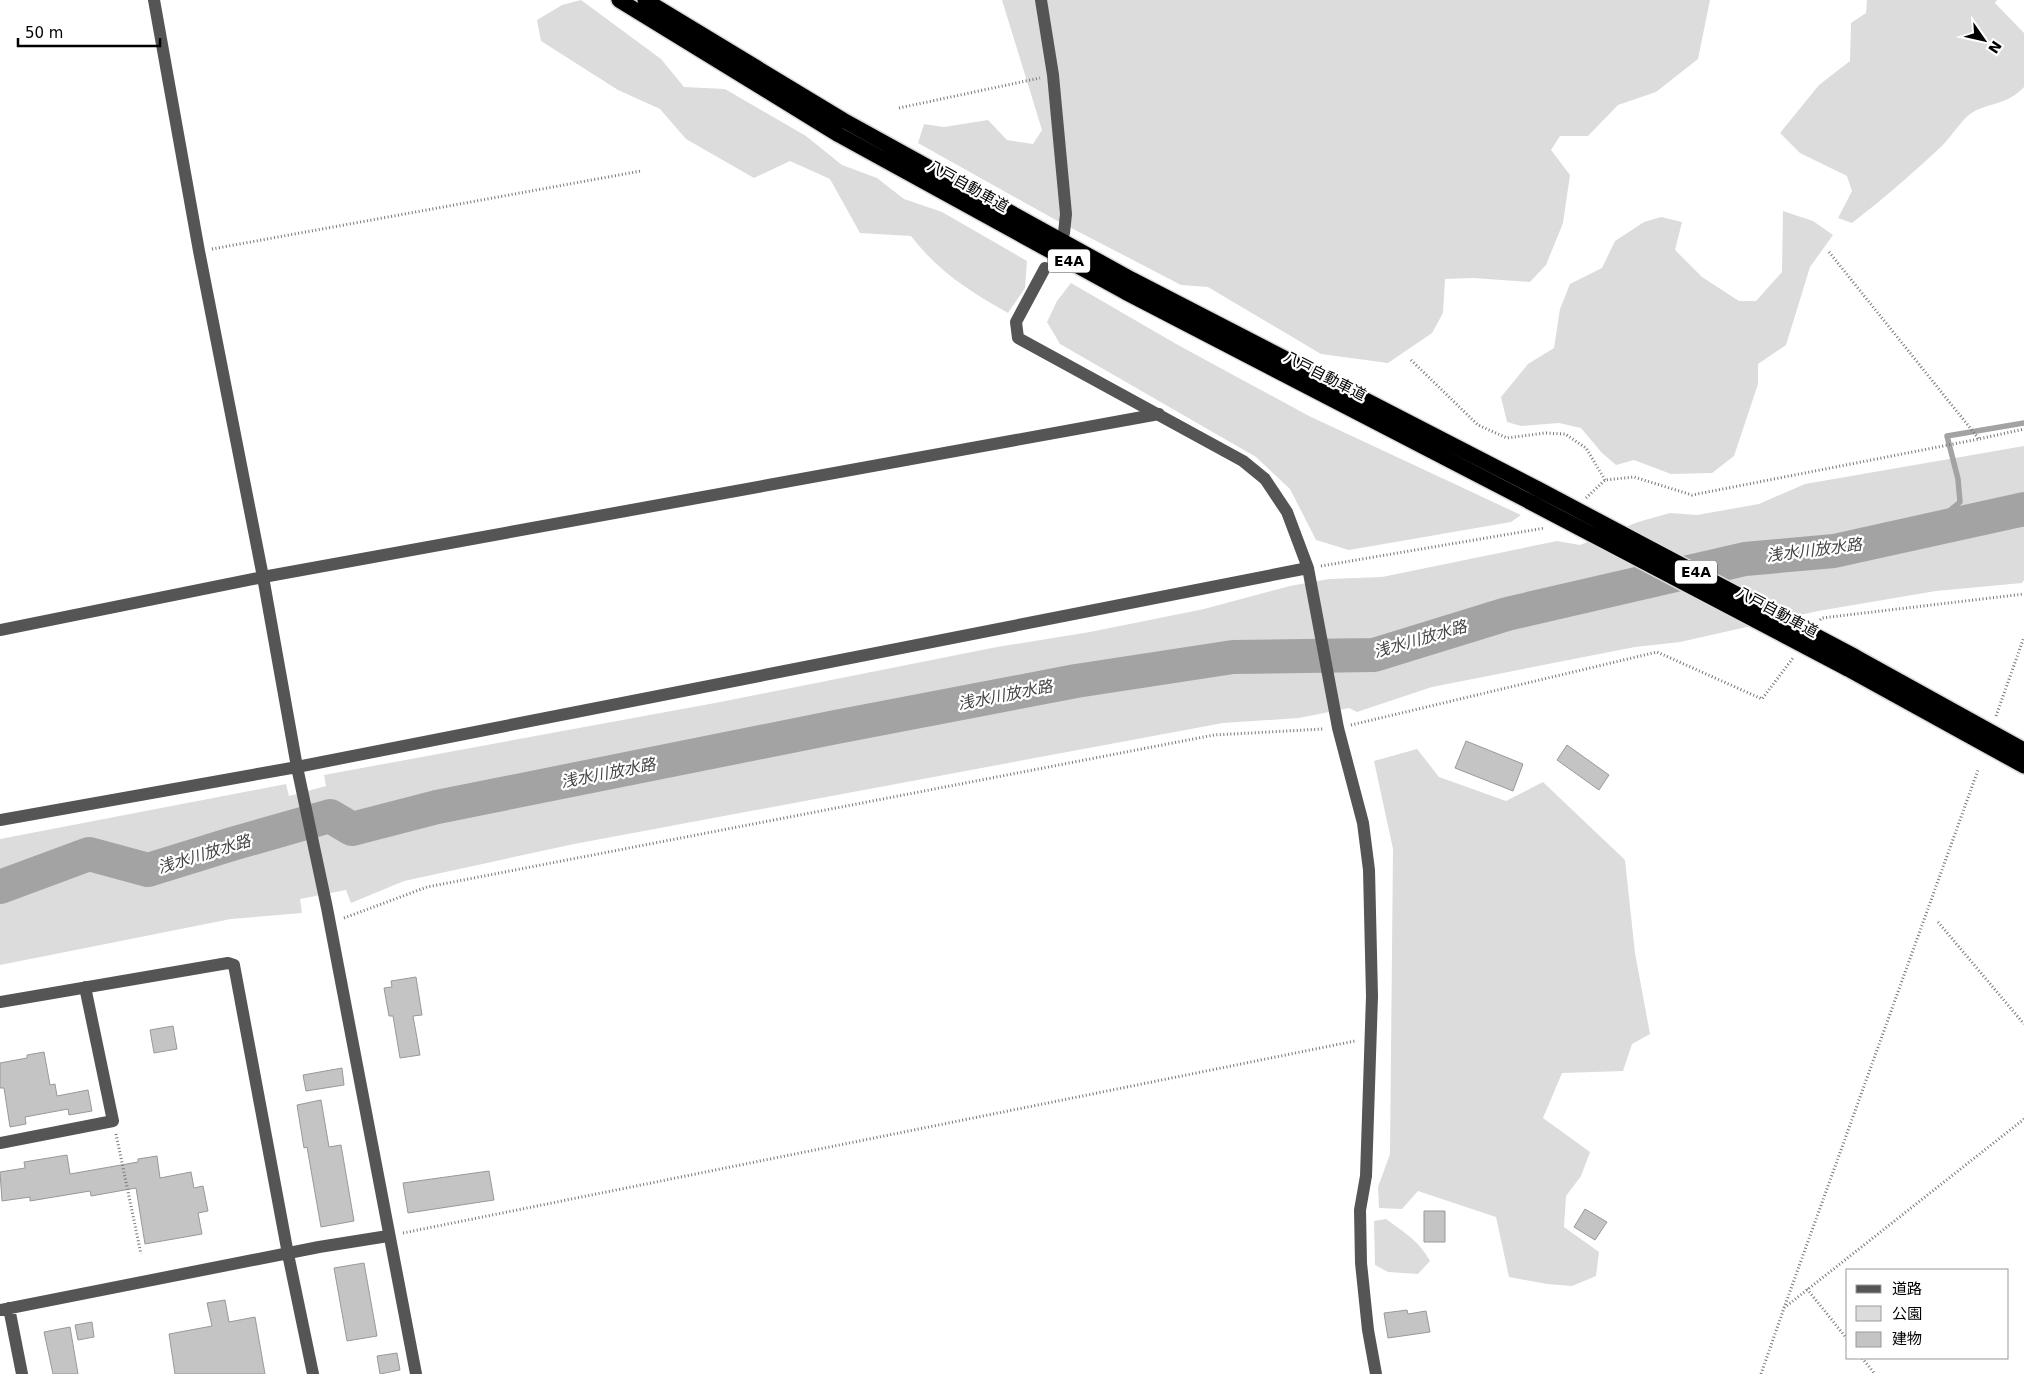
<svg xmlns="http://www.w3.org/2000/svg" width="2024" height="1374" font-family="'DejaVu Sans','Noto Sans JP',sans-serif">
<rect width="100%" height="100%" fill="#fff"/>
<path fill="#dcdcdc" d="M 581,0 L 661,59 L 684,87 L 725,89 L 806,136 L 842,165 L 877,178 L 904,199 L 942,212 L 1027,261 L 1025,288 L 1008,313 C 969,291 939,272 911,236 L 860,233 L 830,179 L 790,161 L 754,178 L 686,139 L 660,109 L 618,90 L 541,41 L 537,20 L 562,5 Z
M 1002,0 L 1710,0 L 1698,59 L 1656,92 L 1618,105 L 1588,136 L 1560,136 L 1551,150 L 1570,175 L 1563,223 L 1546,265 L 1530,282 L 1473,278 L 1445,279 L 1443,313 L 1432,333 L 1388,363 L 1321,354 L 1208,287 L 1181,285 L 1054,219 L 918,143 L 924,124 L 944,127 L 988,120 L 1007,140 L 1033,144 L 1042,130 Z
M 1867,0 L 1997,0 L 1995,3 L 2024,33 L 2024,87 C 2007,106 1987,102 1970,114 C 1959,123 1952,136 1942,146 C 1913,173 1883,199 1852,223 L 1838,218 L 1852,191 L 1847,176 L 1800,153 L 1780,133 L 1819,85 L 1850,61 L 1851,23 L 1866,13 Z
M 1783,211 L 1813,221 L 1833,235 L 1810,267 L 1786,345 L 1758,364 L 1758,384 L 1734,456 L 1712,473 L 1671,474 L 1634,460 L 1616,465 L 1602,453 L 1581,428 L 1559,423 L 1521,426 L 1507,422 L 1501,397 L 1528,364 L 1554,348 L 1560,309 L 1570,284 L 1602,268 L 1615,241 L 1644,222 L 1661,217 L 1682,222 L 1675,250 L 1702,277 L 1739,301 L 1756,301 L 1782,272 Z
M 1071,283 L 1178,345 L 1309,416 L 1521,515 L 1511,522 L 1349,550 L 1316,540 L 1290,489 L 1256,457 L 1060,344 L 1047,322 L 1057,301 Z
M 2024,446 L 2024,580 L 2022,583 L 1936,591 L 1818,611 L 1680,642 L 1635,647 L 1432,687 L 1357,712 L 1349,708 L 1299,718 L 1223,723 L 574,844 L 404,881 L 351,903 L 346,890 L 300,899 L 302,913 L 231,919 L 0,965 L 0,839 L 286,784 L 289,796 L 326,786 L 324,775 L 715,703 L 997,647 L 1090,632 L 1204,609 L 1290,586 L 1329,579 L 1382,577 L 1557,541 L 1580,545 L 1638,522 L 1670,513 L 1697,515 L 1759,504 L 1805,484 Z
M 1417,749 L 1439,777 L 1506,801 L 1543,782 L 1625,860 L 1635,953 L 1650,1034 L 1632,1044 L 1623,1071 L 1562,1073 L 1543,1118 L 1590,1152 L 1581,1176 L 1566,1196 L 1564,1227 L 1599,1252 L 1596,1276 L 1572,1286 L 1547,1284 L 1509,1277 L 1496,1217 L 1418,1191 L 1402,1209 L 1379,1208 L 1378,1187 L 1390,1154 L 1393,849 L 1374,761 Z
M 1386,1219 C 1404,1232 1420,1242 1430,1261 L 1418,1274 L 1388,1272 L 1375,1265 L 1374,1221 Z"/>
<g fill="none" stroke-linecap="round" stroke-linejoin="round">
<path stroke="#a3a3a3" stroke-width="5.5" d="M 1932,530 L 1942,517 L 1960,502 L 1958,479 L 1947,436 L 2024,423"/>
<path stroke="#a3a3a3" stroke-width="34" d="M 0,887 L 89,854 L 148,870 L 232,844 L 330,816 L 352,829 L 437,807 L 836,727 L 1076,681 L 1233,657 L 1374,655 L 1507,614 L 1745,559 L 1834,551 L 2024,509"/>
</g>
<path fill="#c4c4c4" stroke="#999" d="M 1466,741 L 1523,764 L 1513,791 L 1455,768 Z
M 1567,745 L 1609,775 L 1599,790 L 1557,760 Z
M 416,977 L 422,1015 L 413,1016 L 420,1055 L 400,1058 L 393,1016 L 389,1016 L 384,988 L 392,987 L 391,981 Z
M 173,1026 L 177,1049 L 154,1053 L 150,1030 Z
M 44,1052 L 50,1085 L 55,1084 L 57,1096 L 88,1090 L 92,1111 L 69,1115 L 68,1109 L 25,1117 L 26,1124 L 10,1127 L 4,1088 L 0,1088 L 0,1063 L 27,1058 L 27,1055 Z
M 342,1068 L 344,1085 L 306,1091 L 303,1075 Z
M 321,1100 L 329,1147 L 341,1145 L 354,1221 L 321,1227 L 307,1147 L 304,1148 L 297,1105 Z
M 67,1155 L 70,1174 L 138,1162 L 138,1159 L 157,1156 L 160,1178 L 191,1172 L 194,1188 L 203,1186 L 208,1211 L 198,1213 L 202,1234 L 145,1244 L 136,1188 L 91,1196 L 90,1191 L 30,1201 L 30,1197 L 2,1201 L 0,1172 L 25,1168 L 24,1162 Z
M 489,1171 L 494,1200 L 408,1213 L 403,1183 Z
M 1585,1209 L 1607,1222 L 1595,1240 L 1574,1227 Z
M 1424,1211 L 1445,1211 L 1445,1242 L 1424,1242 Z
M 364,1263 L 377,1336 L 347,1341 L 334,1268 Z
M 225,1300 L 229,1322 L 255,1317 L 265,1374 L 175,1374 L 169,1334 L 212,1326 L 207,1303 Z
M 1407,1310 L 1408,1314 L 1426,1311 L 1430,1332 L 1388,1338 L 1384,1313 Z
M 92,1322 L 94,1337 L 78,1340 L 75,1325 Z
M 70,1327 L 78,1374 L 53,1374 L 44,1332 Z
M 397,1353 L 400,1370 L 380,1374 L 377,1356 Z"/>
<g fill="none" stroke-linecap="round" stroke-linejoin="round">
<defs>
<path id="highway" d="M 619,0 L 839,135 L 1125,292 L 1530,502
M 645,0 L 843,120 L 1131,279 L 1538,489
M 1854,656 L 2024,750
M 1846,668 L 2024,766"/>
</defs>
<use href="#highway" stroke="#dbdbdb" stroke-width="18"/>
<path stroke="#777" stroke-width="3" stroke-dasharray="1 2.5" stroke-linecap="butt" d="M 899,108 L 1040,78
M 212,249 L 641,171
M 1829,252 L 1979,439
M 1411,360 L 1478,425 L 1507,438 L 1545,433 L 1565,434 L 1586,448 L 1605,480
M 1586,498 L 1605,480 L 1634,477 L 1692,495 L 1979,439 L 2024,429
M 1321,566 L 1545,528
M 1820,620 L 1822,618 L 2024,594
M 1996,716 L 2024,637
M 1351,725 L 1657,652 L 1762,699 L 1793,658
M 344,918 L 427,887 L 1214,735 L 1323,729
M 1938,922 L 2024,1024
M 116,1134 L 141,1254
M 403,1233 L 1355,1041
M 1807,1289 L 1848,1340
M 1784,1308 L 1978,770
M 1862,1358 L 1875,1374
M 1761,1374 L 1784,1308 L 2024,1119"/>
<path stroke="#555" stroke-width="12" d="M 154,0 L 199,251 L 263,577 L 297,767 L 327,908 L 416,1374
M 1041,0 L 1053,75 L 1066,214 L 1064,233
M 1045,268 L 1016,322 L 1018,338 L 1243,461 L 1265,479 L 1287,512 L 1308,568 L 1338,728 L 1363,823 L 1369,870 L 1372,996 L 1366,1176 L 1360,1210 L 1361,1263 L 1368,1330 L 1376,1374
M 0,630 L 263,577 L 1159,414
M 0,820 L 297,767 L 1308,568
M 0,1002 L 228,963 L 234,965 L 288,1254 L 313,1374
M 0,1143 L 113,1121 L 85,987
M 9,1308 L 22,1374
M 0,1310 L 319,1247 L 388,1236"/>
<use href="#highway" stroke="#000" stroke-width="15"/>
<defs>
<path id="highway-bridge" d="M 1538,489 L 1854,656
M 1530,502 L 1846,668"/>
</defs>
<use href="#highway-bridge" stroke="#dbdbdb" stroke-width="18" stroke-linecap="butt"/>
<use href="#highway-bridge" stroke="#000" stroke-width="15"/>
</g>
<g text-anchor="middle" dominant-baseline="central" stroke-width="4.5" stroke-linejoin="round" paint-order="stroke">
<g fill="#fff" stroke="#4c4c4c" stroke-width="1">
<rect x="1048" y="249.5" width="42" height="23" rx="4"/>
<rect x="1675" y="560.5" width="42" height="23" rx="4"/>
</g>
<g font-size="14" font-weight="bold" fill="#000">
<text x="1069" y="261">E4A</text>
<text x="1696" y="572">E4A</text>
</g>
<g font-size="15" fill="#000" stroke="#fff">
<text transform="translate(968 186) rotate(29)">八戸自動車道</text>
<text transform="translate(1325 376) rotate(27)">八戸自動車道</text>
<text transform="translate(1777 612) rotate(28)">八戸自動車道</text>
</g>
<g font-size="16" font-style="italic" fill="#444" stroke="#fff">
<text transform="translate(1814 550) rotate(-7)">浅水川放水路</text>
<text transform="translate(1420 639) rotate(-16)">浅水川放水路</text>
<text transform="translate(1005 695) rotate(-11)">浅水川放水路</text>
<text transform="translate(608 773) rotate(-11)">浅水川放水路</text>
<text transform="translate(204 854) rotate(-17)">浅水川放水路</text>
</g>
</g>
<rect x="1846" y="1269" width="162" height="90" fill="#ffffff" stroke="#999999"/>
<rect x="1856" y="1285" width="25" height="8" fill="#555555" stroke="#999999"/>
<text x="1892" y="1294" font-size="15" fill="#000000">道路</text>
<rect x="1856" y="1306" width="25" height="15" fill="#dcdcdc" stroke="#999999"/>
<text x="1892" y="1319" font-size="15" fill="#000000">公園</text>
<rect x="1856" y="1332" width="25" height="15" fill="#c4c4c4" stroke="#999999"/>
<text x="1892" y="1344" font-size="15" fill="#000000">建物</text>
<g transform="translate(1984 40) rotate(124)" stroke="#ffffff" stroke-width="4" paint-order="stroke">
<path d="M0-4L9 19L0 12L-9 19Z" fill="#000000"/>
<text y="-8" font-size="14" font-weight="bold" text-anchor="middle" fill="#000000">N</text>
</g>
<path d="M18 38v8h142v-8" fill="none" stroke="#000000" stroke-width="2.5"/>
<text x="25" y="38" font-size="15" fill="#000000" stroke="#ffffff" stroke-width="4" paint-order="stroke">50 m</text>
</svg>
